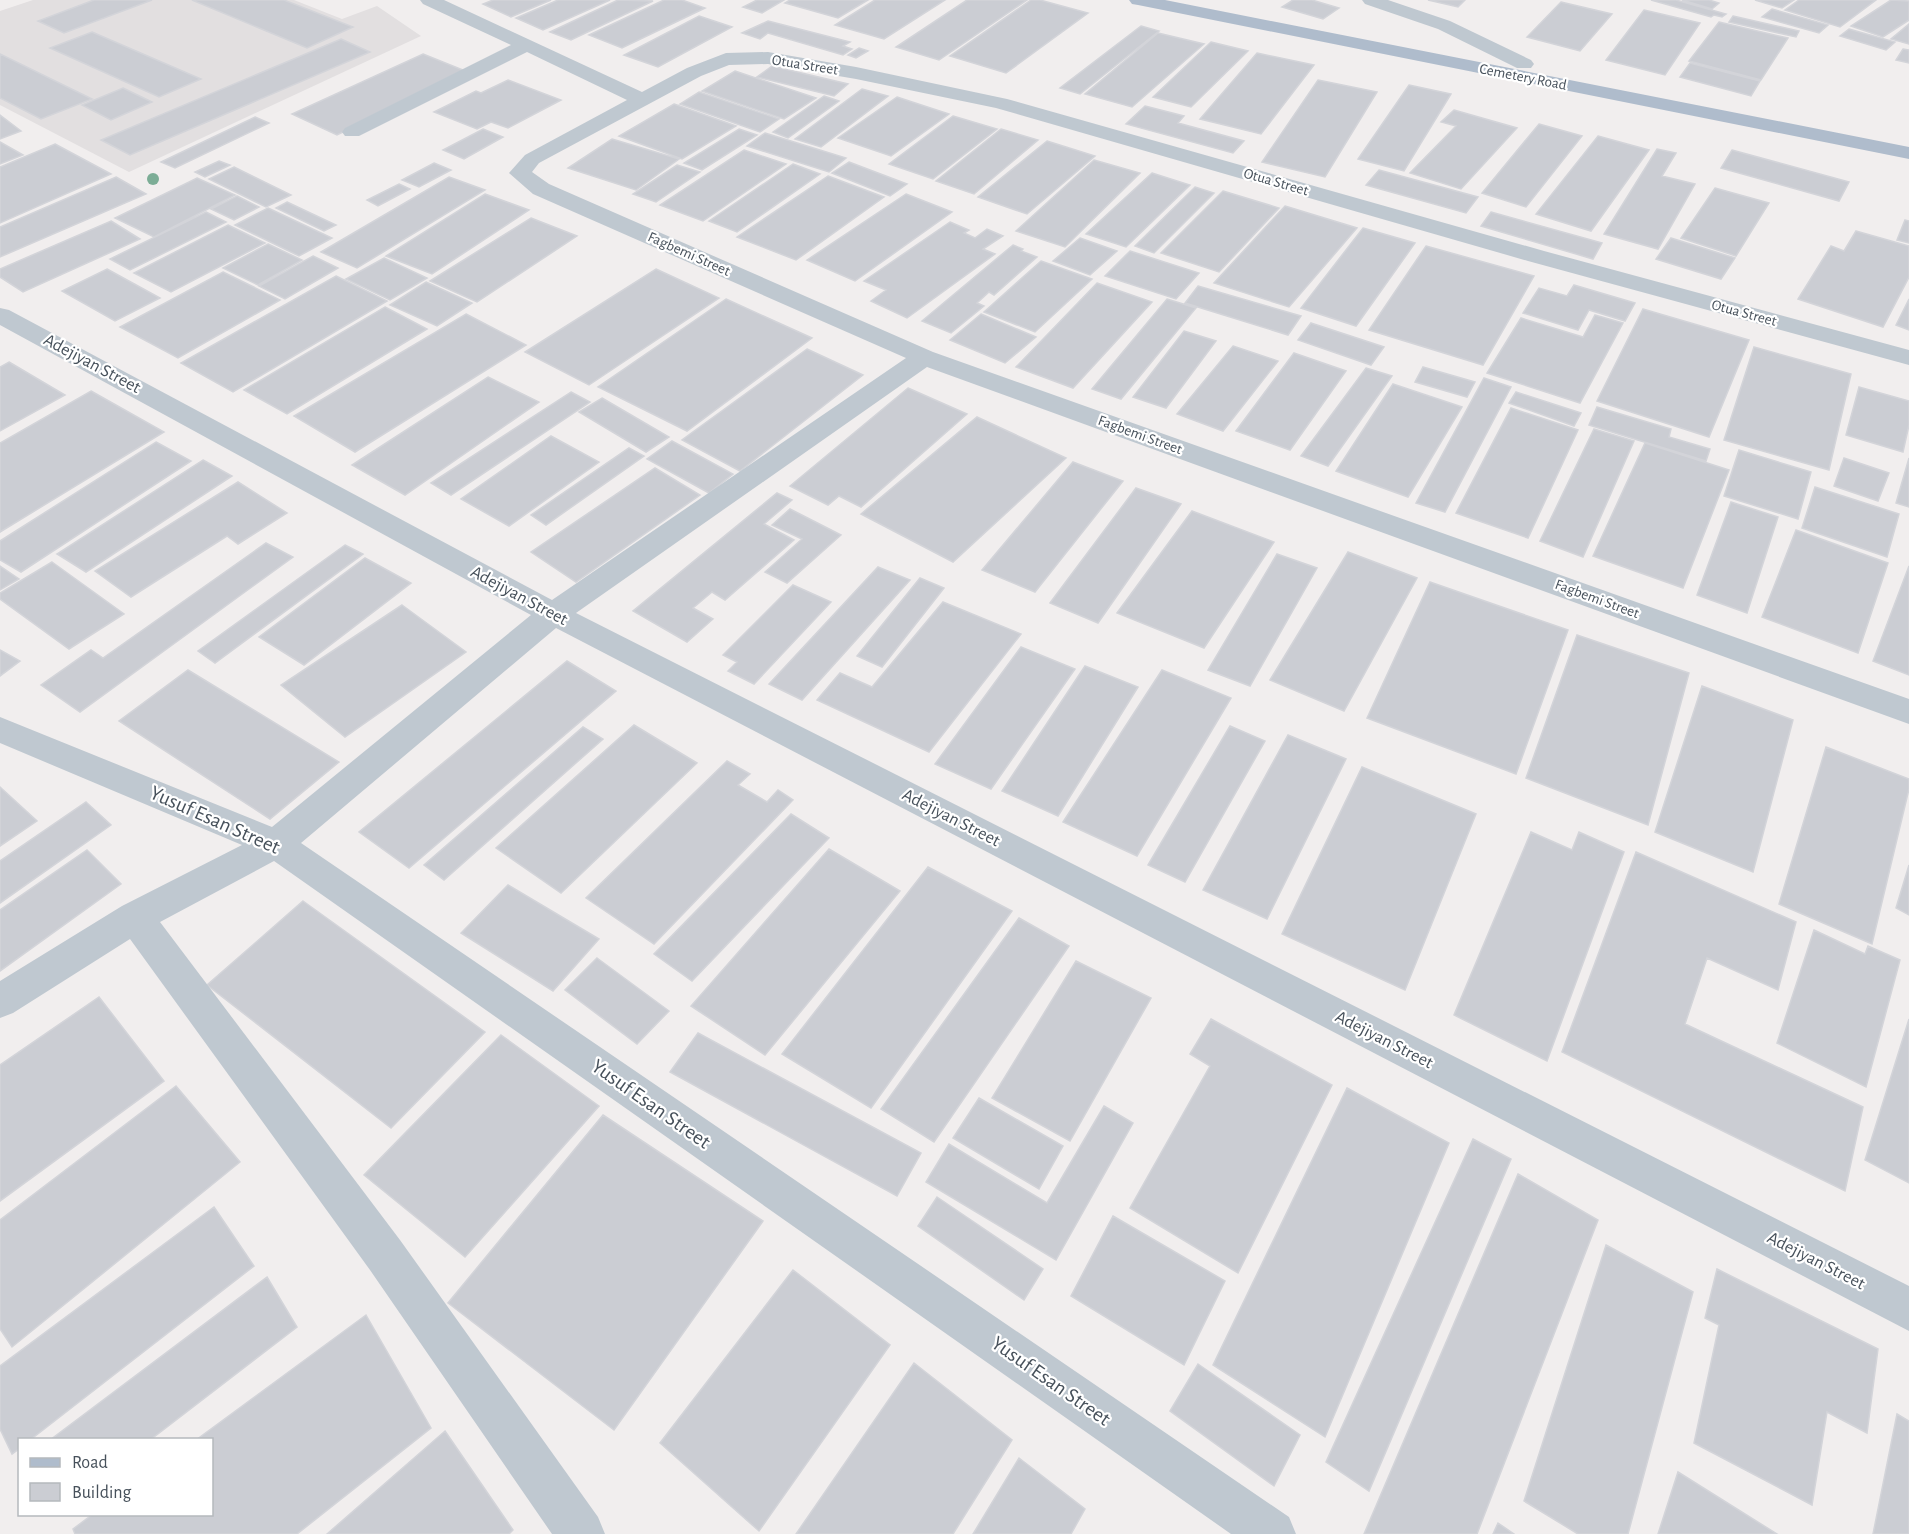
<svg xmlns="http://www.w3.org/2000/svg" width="1909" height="1534" font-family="'Alegreya Sans',sans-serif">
<rect width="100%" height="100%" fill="#f1eeee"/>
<path fill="#e2dfe0" d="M 33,0 L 294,0 L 342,19 L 377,6 L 421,36 L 129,172 L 0,105 L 0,11 Z"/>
<path fill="#cbcdd3" stroke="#d3d4d9" stroke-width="1.5" d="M 94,0 L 152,0 L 64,33 L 38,21 Z
M 192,0 L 284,0 L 353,27 L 307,48 Z
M 493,0 L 551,0 L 511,17 L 483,4 Z
M 558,0 L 610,0 L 543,30 L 516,18 Z
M 618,0 L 653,1 L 571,40 L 550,32 Z
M 664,0 L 682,0 L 705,8 L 622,48 L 589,35 Z
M 757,0 L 784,0 L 762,13 L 743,7 Z
M 790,0 L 868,0 L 838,18 L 785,3 Z
M 875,0 L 945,0 L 884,39 L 835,25 Z
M 967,0 L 1027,0 L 939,60 L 896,47 Z
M 1031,0 L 1040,0 L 1088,13 L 1006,73 L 950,56 Z
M 1293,0 L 1312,0 L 1339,8 L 1323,19 L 1282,7 Z
M 1428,0 L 1465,0 L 1458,7 Z
M 1651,0 L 1676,0 L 1726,14 L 1722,17 L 1714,15 L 1711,17 Z
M 1682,0 L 1709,0 L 1719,3 L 1712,9 Z
M 1755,0 L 1794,0 L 1782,8 Z
M 1799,0 L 1876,0 L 1840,27 L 1785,10 Z
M 1891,0 L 1909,1 L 1909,20 L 1883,37 L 1851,26 Z
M 1561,2 L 1612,14 L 1580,51 L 1527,37 Z
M 1772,9 L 1828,25 L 1819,33 L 1762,17 Z
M 1644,10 L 1700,23 L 1665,75 L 1606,60 Z
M 699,16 L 732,27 L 658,67 L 624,55 Z
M 1733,16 L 1799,31 L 1796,37 L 1729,22 Z
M 768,21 L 850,42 L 843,46 L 852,49 L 843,55 L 768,33 L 760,39 L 742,33 Z
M 1719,22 L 1788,38 L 1761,80 L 1689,61 Z
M 1909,24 L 1909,44 L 1891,39 Z
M 1141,26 L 1159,31 L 1080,94 L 1060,88 Z
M 1849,29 L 1895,42 L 1886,50 L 1840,36 Z
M 92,32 L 201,79 L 159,97 L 50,48 Z
M 1158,33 L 1204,44 L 1132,107 L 1085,94 Z
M 341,39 L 370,52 L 130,155 L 101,140 Z
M 1211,42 L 1248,51 L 1191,107 L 1153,97 Z
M 859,48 L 868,51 L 856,58 L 848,55 Z
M 1903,49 L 1909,50 L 1909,63 L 1896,60 Z
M 1257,53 L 1314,65 L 1261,134 L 1200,119 Z
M 0,54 L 92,99 L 41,119 L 0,98 Z
M 423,54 L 468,72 L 337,135 L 292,114 Z
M 1690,63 L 1760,81 L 1751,96 L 1680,77 Z
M 772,66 L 848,84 L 834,96 L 757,77 Z
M 735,71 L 816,98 L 784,119 L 702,91 Z
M 508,80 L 561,100 L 508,128 L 491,122 L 477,129 L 434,112 L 476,91 L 481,93 Z
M 1318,80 L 1377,92 L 1325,177 L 1262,162 Z
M 1409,85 L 1451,94 L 1404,171 L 1358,159 Z
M 123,88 L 152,102 L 111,120 L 82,105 Z
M 862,89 L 888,96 L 821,147 L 795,139 Z
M 699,92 L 779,119 L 760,132 L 680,104 Z
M 824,96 L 839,101 L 788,138 L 773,132 Z
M 897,97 L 949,114 L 891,156 L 838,138 Z
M 674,104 L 736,126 L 682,159 L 619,136 Z
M 1145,106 L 1184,116 L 1178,123 L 1244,141 L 1233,153 L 1126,124 Z
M 1454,110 L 1517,128 L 1461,189 L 1410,173 L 1456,126 L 1441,122 Z
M 0,115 L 21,131 L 0,139 Z
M 953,116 L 997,129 L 933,179 L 889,164 Z
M 255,117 L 269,123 L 175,168 L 161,162 Z
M 1539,124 L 1582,136 L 1526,207 L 1482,193 Z
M 483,129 L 503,137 L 464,159 L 443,150 Z
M 739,129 L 757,135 L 702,170 L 684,163 Z
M 1001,129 L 1038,140 L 974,194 L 936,181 Z
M 765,133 L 846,158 L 829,172 L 747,146 Z
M 1598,136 L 1649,150 L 1591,231 L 1536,214 Z
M 612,139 L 679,159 L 636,190 L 568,168 Z
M 1047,141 L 1095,156 L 1027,214 L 978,197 Z
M 0,142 L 23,155 L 0,164 Z
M 55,144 L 111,174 L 0,223 L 0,167 Z
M 1657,149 L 1676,153 L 1662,176 L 1695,184 L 1658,249 L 1604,234 Z
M 744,150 L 786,164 L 703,221 L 660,205 Z
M 1732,150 L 1849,182 L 1839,201 L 1721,168 Z
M 1094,160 L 1140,173 L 1065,247 L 1016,231 Z
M 219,161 L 230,165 L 205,177 L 195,172 Z
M 849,162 L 907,184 L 890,196 L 832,173 Z
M 434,163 L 451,170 L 419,187 L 402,180 Z
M 793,164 L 820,174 L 737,232 L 709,221 Z
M 677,165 L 700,172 L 656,202 L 633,194 Z
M 234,167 L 291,195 L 266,207 L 209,179 Z
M 1379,170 L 1478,197 L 1466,213 L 1366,185 Z
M 1152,173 L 1190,185 L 1126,247 L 1086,234 Z
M 828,176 L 884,197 L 796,260 L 737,237 Z
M 116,177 L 146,194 L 0,257 L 0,227 Z
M 449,177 L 485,190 L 357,268 L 321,252 Z
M 197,178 L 235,195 L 154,237 L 115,218 Z
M 399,184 L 410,189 L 378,206 L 367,200 Z
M 1195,187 L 1214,193 L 1154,253 L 1135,246 Z
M 1715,188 L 1769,203 L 1736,256 L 1681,238 Z
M 1223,191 L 1279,208 L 1219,272 L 1161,253 Z
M 485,194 L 529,210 L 432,274 L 386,256 Z
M 906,194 L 952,212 L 855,281 L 807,260 Z
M 237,196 L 259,207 L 234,220 L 211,209 Z
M 287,202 L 336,225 L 324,231 L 276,208 Z
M 1285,206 L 1357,228 L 1289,307 L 1214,283 Z
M 268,208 L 332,238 L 299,256 L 235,225 Z
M 206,212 L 226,222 L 130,270 L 110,259 Z
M 1491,212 L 1602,243 L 1593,259 L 1481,226 Z
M 531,218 L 577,236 L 477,302 L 430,281 Z
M 1905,220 L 1909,221 L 1909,243 L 1897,240 Z
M 111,221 L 140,239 L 23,292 L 0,277 L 0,269 Z
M 950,222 L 969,230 L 964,233 L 975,238 L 987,229 L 1003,236 L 983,249 L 995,254 L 907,318 L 871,301 L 886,290 L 864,281 Z
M 228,225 L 265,243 L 171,292 L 134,273 Z
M 1363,228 L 1415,243 L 1356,326 L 1301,308 Z
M 1856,231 L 1909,246 L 1909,277 L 1883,327 L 1798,299 L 1831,246 L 1844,251 Z
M 1080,238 L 1117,251 L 1090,275 L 1053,261 Z
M 1671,238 L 1735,258 L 1721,279 L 1656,259 Z
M 268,244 L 302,260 L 258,285 L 223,268 Z
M 1013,245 L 1023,249 L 1021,251 L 1037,257 L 994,295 L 989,292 L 977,303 L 984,306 L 951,333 L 922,321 Z
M 1426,246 L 1534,276 L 1483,365 L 1369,330 Z
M 1130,251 L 1199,273 L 1176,299 L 1105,276 Z
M 313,256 L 338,268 L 285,299 L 259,286 Z
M 384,258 L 427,278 L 390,300 L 346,279 Z
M 1041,261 L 1092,279 L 1035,332 L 984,312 Z
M 107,269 L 160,298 L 115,321 L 62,291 Z
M 656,269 L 719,298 L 589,385 L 525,352 Z
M 223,272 L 280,300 L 178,358 L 120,327 Z
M 336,276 L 387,301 L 233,392 L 181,363 Z
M 426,282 L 472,303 L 437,326 L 390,305 Z
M 1097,283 L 1152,302 L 1073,388 L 1016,367 Z
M 1574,285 L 1635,303 L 1625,321 L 1589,310 L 1578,330 L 1523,313 L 1539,288 L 1567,296 Z
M 1198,286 L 1301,316 L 1288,335 L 1185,303 Z
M 726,299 L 812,338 L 687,431 L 598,387 Z
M 1167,299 L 1196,308 L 1121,399 L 1092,389 Z
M 1909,299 L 1909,330 L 1896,325 Z
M 385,307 L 427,329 L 287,414 L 244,390 Z
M 1643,309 L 1749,340 L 1709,437 L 1597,401 Z
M 466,314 L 526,345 L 355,452 L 294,416 Z
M 981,314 L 1036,337 L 1005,363 L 950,340 Z
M 1595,315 L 1623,323 L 1580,403 L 1487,373 L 1521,318 L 1583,337 Z
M 1311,323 L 1384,347 L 1371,365 L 1298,340 Z
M 1184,331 L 1216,341 L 1166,408 L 1133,397 Z
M 1233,346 L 1278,361 L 1223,431 L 1177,414 Z
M 1754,347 L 1851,374 L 1829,470 L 1724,440 Z
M 807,349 L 863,375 L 740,471 L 682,440 Z
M 1294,353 L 1346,371 L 1290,450 L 1236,431 Z
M 9,362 L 65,395 L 0,431 L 0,367 Z
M 1423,367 L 1475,382 L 1467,397 L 1415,382 Z
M 1366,368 L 1392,376 L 1328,466 L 1301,456 Z
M 488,377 L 539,402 L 405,495 L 352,465 Z
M 1484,378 L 1511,387 L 1445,512 L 1416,503 Z
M 1393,384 L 1462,407 L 1408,497 L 1336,471 Z
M 1859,387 L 1909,401 L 1909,425 L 1903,452 L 1846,435 Z
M 908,388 L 967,414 L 861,507 L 839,496 L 828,505 L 790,486 Z
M 91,391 L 164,432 L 0,532 L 0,443 Z
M 571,392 L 590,402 L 451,495 L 431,483 Z
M 1516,392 L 1581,413 L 1574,426 L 1509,403 Z
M 602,398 L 669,437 L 646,452 L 579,412 Z
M 1597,407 L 1671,429 L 1669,437 L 1710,449 L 1706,461 L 1589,425 Z
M 1511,408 L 1578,430 L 1528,538 L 1456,513 Z
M 977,417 L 1066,458 L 953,562 L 861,514 Z
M 1594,429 L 1634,441 L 1583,557 L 1540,541 Z
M 551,436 L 599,462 L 509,526 L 461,499 Z
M 672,441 L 733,474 L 709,493 L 647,459 Z
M 156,442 L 191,461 L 21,572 L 0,560 L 0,541 Z
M 1645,443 L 1729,470 L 1683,588 L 1593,556 Z
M 629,448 L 644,456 L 546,525 L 531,515 Z
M 1739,450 L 1811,472 L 1798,519 L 1724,496 Z
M 1844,458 L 1889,473 L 1878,501 L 1834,486 Z
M 1909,458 L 1909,507 L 1896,503 Z
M 203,460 L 232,476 L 86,572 L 57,554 Z
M 1073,462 L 1123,481 L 1035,592 L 982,570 Z
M 655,468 L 700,495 L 576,582 L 531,552 Z
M 238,482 L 287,513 L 238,544 L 227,536 L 131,597 L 95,571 Z
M 1815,487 L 1899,514 L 1887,557 L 1802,528 Z
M 1136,488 L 1181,504 L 1098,623 L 1050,603 Z
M 777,493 L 792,500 L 764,524 L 794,540 L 725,600 L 712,592 L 693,608 L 713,619 L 687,642 L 633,611 Z
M 1731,502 L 1778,517 L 1747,613 L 1697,595 Z
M 790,509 L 841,535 L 787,583 L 765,572 L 802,539 L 772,525 Z
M 1192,511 L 1274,542 L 1204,648 L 1117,613 Z
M 1796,530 L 1888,563 L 1858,653 L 1762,617 Z
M 266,543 L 293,557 L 80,712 L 41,685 L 91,650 L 103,658 Z
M 345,545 L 363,554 L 215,663 L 198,651 Z
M 1348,552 L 1417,578 L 1344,711 L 1270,680 Z
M 1277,554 L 1317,568 L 1250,686 L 1208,670 Z
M 365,558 L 411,583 L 304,665 L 259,637 Z
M 52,562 L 124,614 L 69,649 L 0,599 L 0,593 Z
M 0,566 L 19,579 L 0,590 Z
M 1909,566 L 1909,675 L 1873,661 Z
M 878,567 L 910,580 L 802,700 L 769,684 Z
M 920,578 L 944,588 L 882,667 L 857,656 Z
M 1430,582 L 1568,630 L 1516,774 L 1367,718 Z
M 793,585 L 831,602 L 754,684 L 728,671 L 737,662 L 723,655 Z
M 943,602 L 1021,634 L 929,752 L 817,700 L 840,673 L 872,687 Z
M 402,605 L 466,652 L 345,737 L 281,685 Z
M 1577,635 L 1689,673 L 1648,825 L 1526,778 Z
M 1021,647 L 1075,669 L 991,789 L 935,764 Z
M 0,650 L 20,661 L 0,676 Z
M 567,661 L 616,691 L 409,868 L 359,832 Z
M 1085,666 L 1138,687 L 1058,816 L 1002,791 Z
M 188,670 L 339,762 L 270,819 L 119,721 Z
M 1162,670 L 1231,698 L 1137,856 L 1063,822 Z
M 1702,686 L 1793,720 L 1753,872 L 1655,832 Z
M 634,725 L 697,763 L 561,893 L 496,848 Z
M 1230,726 L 1265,741 L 1185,882 L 1148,865 Z
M 583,727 L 603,739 L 444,880 L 424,865 Z
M 1288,735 L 1346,759 L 1267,919 L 1203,890 Z
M 1826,747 L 1909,779 L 1909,789 L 1872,944 L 1779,904 Z
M 727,761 L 750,774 L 738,785 L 767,802 L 778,790 L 793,800 L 654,944 L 586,898 Z
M 1362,767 L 1476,814 L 1405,990 L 1282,934 Z
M 0,787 L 37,821 L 0,846 Z
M 86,802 L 111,825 L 0,903 L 0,861 Z
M 791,814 L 829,838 L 692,981 L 654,954 Z
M 1531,832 L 1572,850 L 1579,832 L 1624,852 L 1547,1061 L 1454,1015 Z
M 829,849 L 900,891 L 765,1055 L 691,1006 Z
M 87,850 L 121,884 L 0,971 L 0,910 Z
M 1636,852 L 1796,922 L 1778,990 L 1707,958 L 1685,1024 L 1863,1107 L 1845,1191 L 1562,1052 Z
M 1909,865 L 1909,915 L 1896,908 Z
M 928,867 L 1012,911 L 871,1108 L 782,1054 Z
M 508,885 L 599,939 L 553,991 L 461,933 Z
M 303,901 L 485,1032 L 391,1128 L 207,985 Z
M 1019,918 L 1069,946 L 934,1142 L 881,1109 Z
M 1814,930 L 1865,954 L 1868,946 L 1900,960 L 1866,1087 L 1777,1043 Z
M 597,958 L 669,1011 L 637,1044 L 565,990 Z
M 1076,961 L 1151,998 L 1070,1141 L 992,1098 Z
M 99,997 L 164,1081 L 0,1201 L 0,1065 Z
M 1211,1019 L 1332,1085 L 1238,1273 L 1130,1208 L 1210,1066 L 1190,1054 Z
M 1909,1019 L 1909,1183 L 1865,1160 Z
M 698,1033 L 921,1153 L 897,1196 L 670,1072 Z
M 501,1035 L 599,1106 L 465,1257 L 364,1175 Z
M 176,1086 L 240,1162 L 12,1347 L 0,1329 L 0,1220 Z
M 1347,1088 L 1449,1143 L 1325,1437 L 1213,1365 Z
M 979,1098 L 1063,1146 L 1039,1189 L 953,1138 Z
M 1104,1106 L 1133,1123 L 1056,1260 L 926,1182 L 949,1144 L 1047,1203 Z
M 603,1115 L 763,1221 L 614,1430 L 448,1303 Z
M 1473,1139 L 1511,1159 L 1369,1491 L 1326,1462 Z
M 1518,1174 L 1598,1220 L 1477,1534 L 1364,1534 Z
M 937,1197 L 1043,1269 L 1024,1300 L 918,1226 Z
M 214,1207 L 254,1266 L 30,1440 L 20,1440 L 20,1448 L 12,1454 L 0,1429 L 0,1366 Z
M 1113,1216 L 1225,1281 L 1184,1365 L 1071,1296 Z
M 1606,1245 L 1693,1292 L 1628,1534 L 1578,1534 L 1524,1501 Z
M 1717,1269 L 1878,1349 L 1867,1433 L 1827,1412 L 1812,1505 L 1694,1443 L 1719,1325 L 1705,1318 Z
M 793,1270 L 890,1345 L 759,1531 L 660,1443 Z
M 267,1277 L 297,1327 L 150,1440 L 50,1440 Z
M 366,1315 L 431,1428 L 297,1534 L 75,1534 L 73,1529 L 93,1514 L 212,1514 L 212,1440 L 196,1440 Z
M 914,1363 L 1012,1440 L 953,1534 L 796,1534 Z
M 1198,1364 L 1300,1435 L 1274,1486 L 1170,1411 Z
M 1897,1414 L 1909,1421 L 1909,1534 L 1873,1534 Z
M 445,1431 L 513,1530 L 509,1534 L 327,1534 Z
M 1019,1458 L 1085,1509 L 1071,1534 L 973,1534 Z
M 1678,1472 L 1777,1534 L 1658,1534 Z
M 1498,1523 L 1514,1534 L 1493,1534 Z"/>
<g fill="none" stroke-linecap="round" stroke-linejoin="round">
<path fill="#bfc8d0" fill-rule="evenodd" d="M 420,0 L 444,0 L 642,92 L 687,68 L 726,53 L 768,52 L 856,67 L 1007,99 L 1544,251 L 1909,350 L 1909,365 L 1528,261 L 996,108 L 856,79 L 768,64 L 729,65 L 701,76 L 539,163 L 532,172 L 549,184 L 933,352 L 1909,699 L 1909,724 L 927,367 L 576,613 L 1909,1286 L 1909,1331 L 556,628 L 301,843 L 1289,1517 L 1296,1534 L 1231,1534 L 274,861 L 160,922 L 400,1240 L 598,1517 L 605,1534 L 552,1534 L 370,1270 L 130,939 L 13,1013 L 0,1018 L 0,981 L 122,906 L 242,845 L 0,743 L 0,717 L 272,827 L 531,615 L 0,325 L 0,308 L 9,310 L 552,600 L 906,358 L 533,194 L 509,173 L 525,155 L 627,100 L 527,52 L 359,136 L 345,136 L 342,132 L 345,128 L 511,45 L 423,4 Z
M 1362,0 L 1388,0 L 1450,21 L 1531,60 L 1534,64 L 1531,68 L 1517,68 L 1438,29 L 1365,4 Z"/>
<path fill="#afbccc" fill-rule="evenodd" d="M 1129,0 L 1165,0 L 1909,147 L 1909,159 L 1138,5 L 1132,4 Z"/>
</g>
<circle fill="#7cad96" cx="153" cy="179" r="6"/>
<g text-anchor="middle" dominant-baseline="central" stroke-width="4.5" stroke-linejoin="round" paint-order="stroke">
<g font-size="15" fill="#47515b" stroke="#fff">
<text transform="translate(805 65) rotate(9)">Otua Street</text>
<text transform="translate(1523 77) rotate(11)">Cemetery Road</text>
<text transform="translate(1276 182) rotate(16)">Otua Street</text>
<text transform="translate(689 254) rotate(24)">Fagbemi Street</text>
<text transform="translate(1744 313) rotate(15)">Otua Street</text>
<text transform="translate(1140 435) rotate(20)">Fagbemi Street</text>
<text transform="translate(1597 599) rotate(20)">Fagbemi Street</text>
</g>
<g font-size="18" fill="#47515b" stroke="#fff">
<text transform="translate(92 364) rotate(28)">Adejiyan Street</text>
<text transform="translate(519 596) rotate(28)">Adejiyan Street</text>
<text transform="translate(951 818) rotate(27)">Adejiyan Street</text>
<text transform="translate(1384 1040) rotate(27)">Adejiyan Street</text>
<text transform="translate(1816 1261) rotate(27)">Adejiyan Street</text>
</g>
<g font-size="21" fill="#47515b" stroke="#fff">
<text transform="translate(215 820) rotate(24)">Yusuf Esan Street</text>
<text transform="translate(651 1104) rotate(35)">Yusuf Esan Street</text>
<text transform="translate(1051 1381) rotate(35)">Yusuf Esan Street</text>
</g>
</g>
<rect x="18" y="1438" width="195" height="78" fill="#ffffff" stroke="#b5b9bd" stroke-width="1.5"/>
<rect x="30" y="1458" width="30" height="9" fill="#afbccc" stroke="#b5b9bd" stroke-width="1.5"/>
<text x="72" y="1468" font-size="18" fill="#47515b">Road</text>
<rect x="30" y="1483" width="30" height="18" fill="#cbcdd3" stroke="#b5b9bd" stroke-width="1.5"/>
<text x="72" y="1498" font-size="18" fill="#47515b">Building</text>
</svg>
